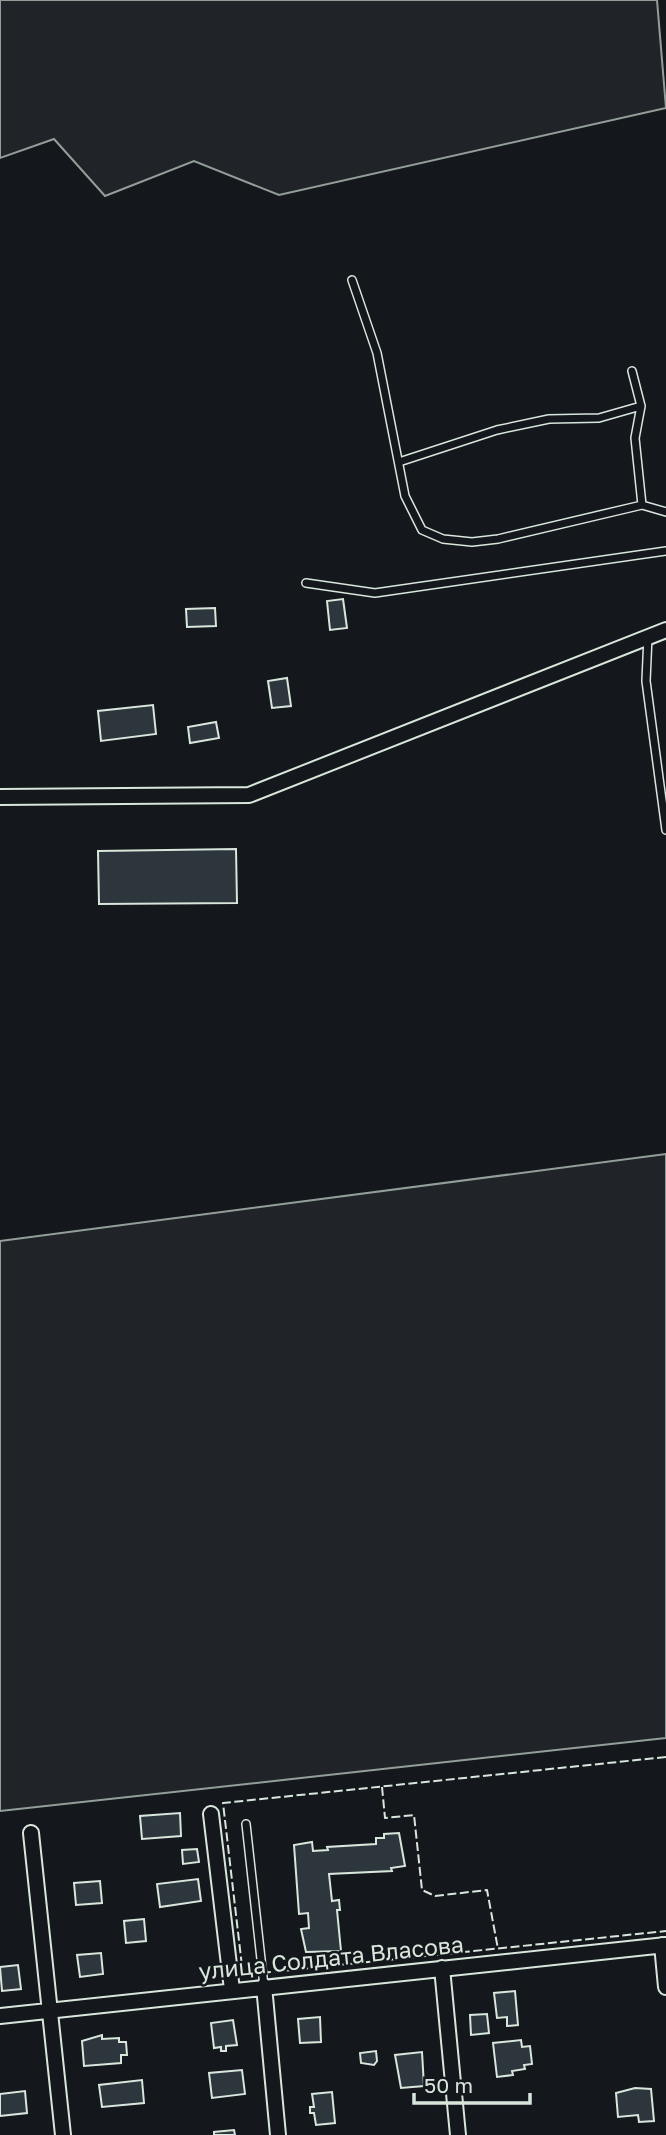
<svg xmlns="http://www.w3.org/2000/svg" width="666" height="2135" font-family="'Golos Text',sans-serif">
<rect width="100%" height="100%" fill="#14181c"/>
<path fill="#202428" stroke="#939e99" stroke-width="2" d="M 0,0 L 657,0 L 666,108 L 279,195 L 194,161 L 105,196 L 54,139 L 0,158 Z
M 666,1154 L 666,1738 L 0,1811 L 0,1241 Z"/>
<path fill="#2c363c" stroke="#d8e6dc" stroke-width="2" d="M 343,599 L 347,628 L 330,630 L 327,601 Z
M 215,608 L 216,626 L 187,627 L 186,609 Z
M 287,678 L 291,706 L 272,708 L 268,681 Z
M 153,705 L 156,734 L 101,741 L 98,711 Z
M 216,722 L 219,738 L 190,743 L 188,727 Z
M 236,849 L 237,903 L 99,904 L 98,851 Z
M 180,1813 L 181,1836 L 142,1839 L 140,1816 Z
M 399,1833 L 405,1866 L 391,1868 L 392,1871 L 329,1874 L 332,1901 L 339,1900 L 340,1910 L 337,1910 L 341,1951 L 306,1952 L 301,1929 L 309,1928 L 308,1913 L 299,1914 L 294,1845 L 312,1842 L 313,1851 L 328,1850 L 327,1847 L 376,1844 L 376,1838 L 384,1838 L 384,1834 Z
M 197,1849 L 199,1862 L 183,1864 L 182,1850 Z
M 198,1879 L 201,1901 L 160,1907 L 157,1884 Z
M 100,1881 L 102,1903 L 76,1905 L 74,1883 Z
M 144,1919 L 146,1941 L 126,1943 L 124,1921 Z
M 101,1953 L 103,1974 L 80,1977 L 77,1955 Z
M 18,1965 L 21,1989 L 2,1991 L 0,1967 Z
M 515,1991 L 518,2025 L 507,2026 L 507,2017 L 497,2018 L 494,1993 Z
M 487,2014 L 489,2033 L 471,2035 L 470,2015 Z
M 320,2017 L 321,2042 L 300,2043 L 298,2019 Z
M 233,2020 L 237,2045 L 226,2046 L 226,2051 L 221,2051 L 221,2047 L 214,2048 L 211,2023 Z
M 102,2035 L 102,2039 L 119,2038 L 119,2042 L 126,2042 L 127,2055 L 121,2055 L 121,2063 L 84,2066 L 82,2041 Z
M 521,2040 L 522,2047 L 530,2046 L 532,2064 L 524,2065 L 525,2069 L 512,2071 L 513,2075 L 497,2077 L 493,2043 Z
M 376,2051 L 377,2061 L 374,2065 L 361,2063 L 360,2053 Z
M 422,2052 L 424,2086 L 401,2088 L 395,2055 Z
M 242,2070 L 245,2094 L 212,2098 L 209,2073 Z
M 142,2080 L 144,2103 L 102,2107 L 99,2085 Z
M 635,2088 L 651,2089 L 654,2121 L 639,2122 L 638,2115 L 618,2117 L 616,2093 Z
M 25,2091 L 27,2113 L 0,2116 L 0,2094 Z
M 332,2092 L 335,2123 L 316,2125 L 314,2113 L 310,2113 L 310,2107 L 314,2107 L 312,2094 Z
M 234,2130 L 235,2135 L 214,2135 L 214,2132 Z"/>
<g fill="none" stroke-linecap="round" stroke-linejoin="round">
<defs>
<path id="service" d="M 352,280 L 377,353 L 405,496 L 422,530 L 443,539 L 472,542 L 498,539 L 642,505 L 666,512
M 632,371 L 641,406 L 635,438 L 642,505
M 399,462 L 497,430 L 549,419 L 599,418 L 641,406
M 306,583 L 375,593 L 666,551
M 648,636 L 646,681 L 666,830
M 246,1824 L 264,1986"/>
<path id="minor" d="M 0,797 L 249,795 L 666,630
M 211,1814 L 232,1990
M 31,1833 L 63,2135
M 662,1945 L 666,1987
M 442,1968 L 458,2135
M 264,1986 L 278,2135
M 0,2016 L 666,1945"/>
</defs>
<use href="#service" stroke="#d8e6dc" stroke-width="10"/>
<use href="#minor" stroke="#d8e6dc" stroke-width="18"/>
<use href="#service" stroke="#14181c" stroke-width="7"/>
<use href="#minor" stroke="#14181c" stroke-width="14"/>
<path stroke="#d8e6dc" stroke-width="2" stroke-dasharray="9 3.5" stroke-linecap="butt" d="M 666,1757 L 223,1803 L 243,1975 L 666,1931
M 382,1787 L 385,1818 L 414,1815 L 422,1890 L 435,1896 L 487,1890 L 498,1949"/>
</g>
<g text-anchor="middle" dominant-baseline="central" stroke-width="5" stroke-linejoin="round" paint-order="stroke">
<g font-size="23" fill="#d8e6dc" stroke="#14181c">
<text transform="translate(331 1957) rotate(-6)">улица Солдата Власова</text>
</g>
</g>
<path d="M414 2093v10h116v-10" fill="none" stroke="#d8e6dc" stroke-width="3.5"/>
<text x="424" y="2093" font-size="21" fill="#d8e6dc" stroke="#14181c" stroke-width="5" paint-order="stroke">50 m</text>
</svg>
